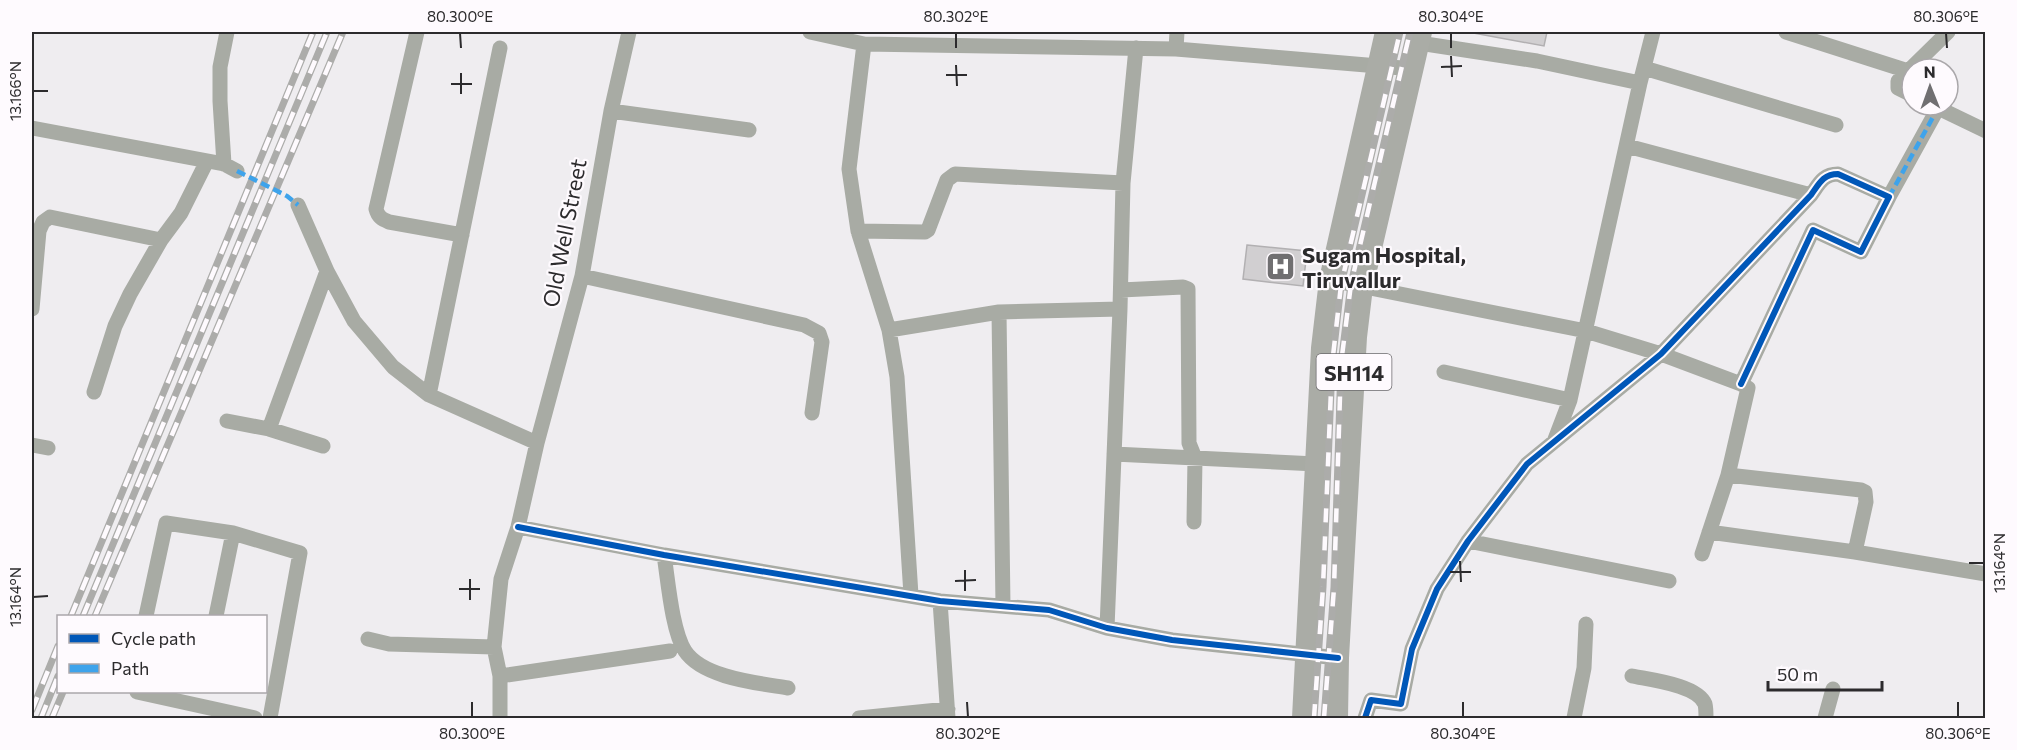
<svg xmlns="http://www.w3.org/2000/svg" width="2017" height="750" font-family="Commissioner,sans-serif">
<rect width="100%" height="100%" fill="#efedf0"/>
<path fill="#d1cfd1" stroke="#b2b0b2" stroke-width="1.5" d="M 1468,32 L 1547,32 L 1544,46 Z
M 1247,245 L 1307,251 L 1303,286 L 1243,279 Z"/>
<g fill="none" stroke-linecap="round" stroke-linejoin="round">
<path stroke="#a8aba4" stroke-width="15" d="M 417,32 L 376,209 C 378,217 382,219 389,222 L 462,235
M 810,32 L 864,44 L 1176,49 L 1414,69
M 1786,32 L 1908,71
M 1419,43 L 1537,61 L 1640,83
M 864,44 L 849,169 L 858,231 L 889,330 L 897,377 L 911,595
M 1176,49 L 1177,32
M 1644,68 L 1836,125
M 1912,95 L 1898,88 L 1898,81 L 1948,32
M 1932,105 L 1986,131
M 611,111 L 749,130
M 32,128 L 224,164 L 237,171
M 1627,146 L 1811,195
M 224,164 L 220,101 L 220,67 L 227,32
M 1889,197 L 1938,108
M 298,205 L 327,271 L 354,321 L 393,367 L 429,395 L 537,443
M 858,231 L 925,232 L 928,230 L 947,180 L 955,174 L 1123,183
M 582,276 L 804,325 L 819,333 L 822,342 L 812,413
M 1330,280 L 1586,331 L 1661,354 L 1741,384 L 1748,388 L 1728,475 L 1861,490 L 1865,492 L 1866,502 L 1855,552 L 1986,574
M 1121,290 L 1183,287 L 1188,289 L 1189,443 L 1195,458 L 1194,522
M 32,309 L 39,231 L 43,222 L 50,217 L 161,240
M 999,312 L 1003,606
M 889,330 L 999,312 L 1120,309
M 1444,372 L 1570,400
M 94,392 L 115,326 L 130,294 L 161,240 L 181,213 L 207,161
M 429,395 L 500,48
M 227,421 L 269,429 L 323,446
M 269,429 L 327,271
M 1554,442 L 1570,400 L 1640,83 L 1653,32
M 32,445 L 48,448
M 1114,454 L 1316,464
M 518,527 L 664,555 L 940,601 L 1049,610 L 1107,628 L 1172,640 L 1338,658
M 1709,532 L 1855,552
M 1468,541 L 1669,581
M 1702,554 L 1728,475
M 664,555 C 668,580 672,631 685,651 C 703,678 758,683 788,688
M 940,601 L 948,718
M 146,616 L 166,523 L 233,533 L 300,553 L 270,718
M 216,616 L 233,533
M 1107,628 L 1120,309 L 1123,183 L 1136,48
M 368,639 L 389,644 L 494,647
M 500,676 L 670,651
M 1632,676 C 1651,680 1697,685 1705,704 C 1706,708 1706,714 1706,718
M 137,692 L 255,718
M 500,718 L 500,676 L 494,647 L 501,579 L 518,527 L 537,443 L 582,276 L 611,111 L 629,32
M 859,718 L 948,709
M 1365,718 L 1371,700 L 1401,704 L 1412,649 L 1437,589 L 1468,541 L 1527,464 L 1661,354 L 1811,195 C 1819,184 1823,174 1838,174 L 1889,197 L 1861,252 L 1813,230 L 1741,384
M 1574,718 L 1584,668 L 1586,624
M 1825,718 L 1833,689"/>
<path stroke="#aaaca6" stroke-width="22" d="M 1303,718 L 1322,348 L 1330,280 L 1386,32
M 1337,718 L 1338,658 L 1356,337 L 1362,287 L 1421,32"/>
<defs>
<path id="rail" d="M 71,616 L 313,32
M 83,616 L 327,32
M 95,616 L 343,32
M 32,710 L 58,646
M 41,718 L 58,676
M 52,718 L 63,692
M 1314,718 L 1323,587 L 1332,365 L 1341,285 L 1400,32
M 1324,718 L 1334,588 L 1341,364 L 1351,284 L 1410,32"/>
</defs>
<use href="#rail" stroke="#acacaa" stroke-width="7"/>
<use href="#rail" stroke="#fefafe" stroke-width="4.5" stroke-dasharray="14" stroke-linecap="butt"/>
<path stroke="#3ea3eb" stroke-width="4.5" stroke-dasharray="9 4.5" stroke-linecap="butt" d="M 237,171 L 287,196 L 298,205
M 1889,197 L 1938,108"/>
<defs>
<path id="cycleway" d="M 518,527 L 664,555 L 940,601 L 1049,610 L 1107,628 L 1172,640 L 1338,658
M 1365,718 L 1371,700 L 1401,704 L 1412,649 L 1437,589 L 1468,541 L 1527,464 L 1661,354 L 1811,195 C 1819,184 1823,174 1838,174 L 1889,197 L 1861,252 L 1813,230 L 1741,384"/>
</defs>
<use href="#cycleway" stroke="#fefafe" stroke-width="10"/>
<use href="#cycleway" stroke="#0057b8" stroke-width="6"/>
</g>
<path fill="none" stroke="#2c2b2d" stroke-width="2" d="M 460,33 L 461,48M 956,33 L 956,48M 1451,33 L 1451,48M 1946,33 L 1947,48M 1451,56 L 1452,77M 956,65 L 957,86M 1441,67 L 1462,66M 461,73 L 461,94M 946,75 L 967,75M 451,84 L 472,84M 33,91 L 48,91M 1460,561 L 1461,582M 1969,563 L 1984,563M 965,570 L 965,591M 1450,572 L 1471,572M 470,579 L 470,600M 955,581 L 976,580M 459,589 L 480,589M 33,597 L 48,596M 472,702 L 472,717M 967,702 L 968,717M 1463,702 L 1463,717M 1958,702 L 1958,717"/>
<defs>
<symbol id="hospital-square" viewBox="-11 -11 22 22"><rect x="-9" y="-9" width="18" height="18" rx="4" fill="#706f71" stroke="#fefafe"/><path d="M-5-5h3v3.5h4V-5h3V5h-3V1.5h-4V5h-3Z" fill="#fff"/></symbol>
</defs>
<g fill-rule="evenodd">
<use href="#hospital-square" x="1264" y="250" width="33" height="33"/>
</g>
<g text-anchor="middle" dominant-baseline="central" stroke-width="4.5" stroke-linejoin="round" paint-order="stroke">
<rect fill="#fefafe" stroke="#6b696c" stroke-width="1.5" x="1316.5" y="354" width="75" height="36" rx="4.5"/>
<g font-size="21" font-weight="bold" fill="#2c2b2d">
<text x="1354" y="372">SH114</text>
</g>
<g font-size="22" fill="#2c2b2d" stroke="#fefafe">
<text transform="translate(564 233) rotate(-79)">Old Well Street</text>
</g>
<g font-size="22" font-weight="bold" fill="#2c2b2d" stroke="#fefafe" text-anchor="start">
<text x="1302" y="254">Sugam Hospital,<tspan x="1302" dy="25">Tiruvallur</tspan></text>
</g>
</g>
<rect width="2017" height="750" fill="none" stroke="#fefafe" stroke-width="66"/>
<rect x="57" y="615" width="210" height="78" fill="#fefafe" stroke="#aaa7aa" stroke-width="1.5"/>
<rect x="69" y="634" width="30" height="9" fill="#0057b8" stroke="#aaa7aa" stroke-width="1.5"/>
<text x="111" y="645" font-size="18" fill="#2c2b2d">Cycle path</text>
<rect x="69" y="664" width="30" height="9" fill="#3ea3eb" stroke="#aaa7aa" stroke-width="1.5"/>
<text x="111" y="675" font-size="18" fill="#2c2b2d">Path</text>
<g transform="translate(1930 87) rotate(359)"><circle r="28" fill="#fefafe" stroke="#aaa7aa" stroke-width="1.5"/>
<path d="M0-4.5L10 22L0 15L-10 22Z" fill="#706f71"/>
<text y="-9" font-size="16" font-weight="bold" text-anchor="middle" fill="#2c2b2d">N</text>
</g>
<path d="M1768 681v9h114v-9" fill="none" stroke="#2c2b2d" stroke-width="3"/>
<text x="1777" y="681" font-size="18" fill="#2c2b2d" stroke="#fefafe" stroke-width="4.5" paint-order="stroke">50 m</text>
<rect x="33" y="33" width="1951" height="684" fill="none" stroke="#2c2b2d" stroke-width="2"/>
<g font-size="15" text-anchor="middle" fill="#2c2b2d">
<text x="460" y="22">80.300°E</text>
<text x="956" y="22">80.302°E</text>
<text x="1451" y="22">80.304°E</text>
<text x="1946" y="22">80.306°E</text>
<text transform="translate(16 91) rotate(-90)" y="5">13.166°N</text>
<text transform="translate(2000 563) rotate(-90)" y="5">13.164°N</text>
<text transform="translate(16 597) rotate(-90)" y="5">13.164°N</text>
<text x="472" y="739">80.300°E</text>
<text x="968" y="739">80.302°E</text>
<text x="1463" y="739">80.304°E</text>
<text x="1958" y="739">80.306°E</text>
</g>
</svg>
